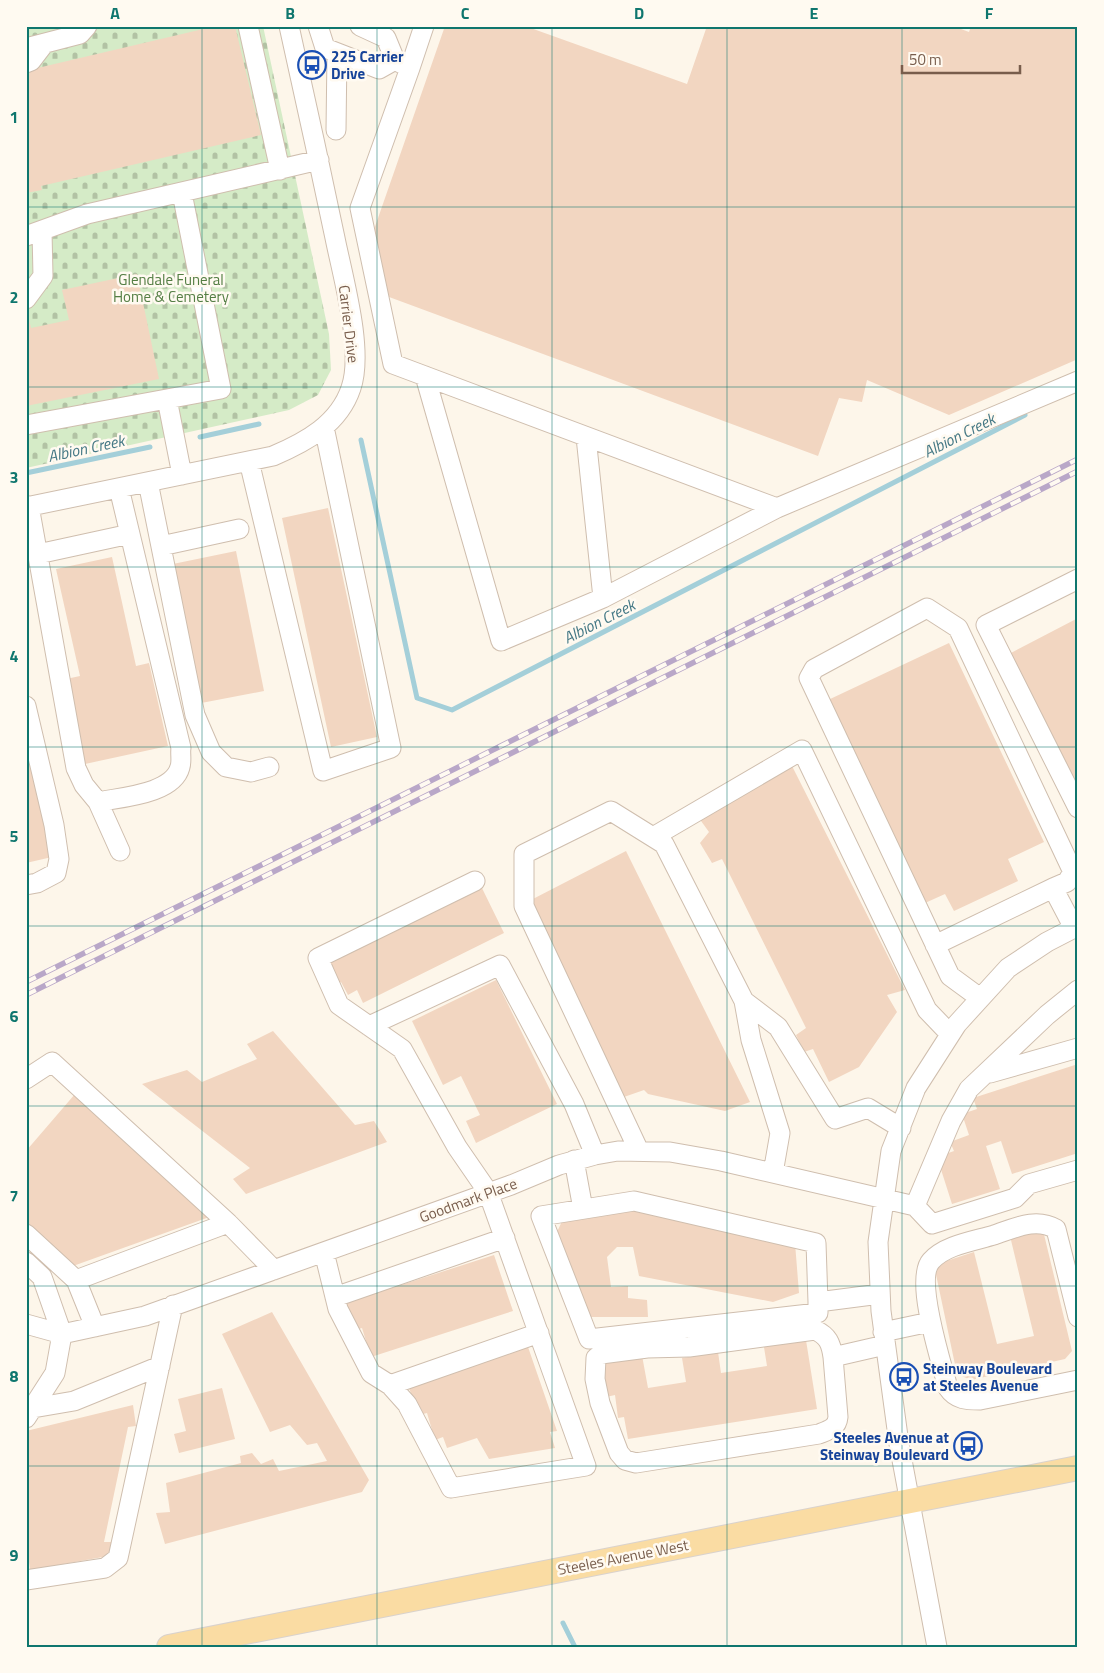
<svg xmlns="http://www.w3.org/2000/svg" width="1104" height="1673" font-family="'Titillium Web',sans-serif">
<defs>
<pattern id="cemetery-stones" width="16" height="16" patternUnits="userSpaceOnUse" patternTransform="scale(1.25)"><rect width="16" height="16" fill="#d5ebc7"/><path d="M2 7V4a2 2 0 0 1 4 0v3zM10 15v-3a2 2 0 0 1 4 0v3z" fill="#b2c2a4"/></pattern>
</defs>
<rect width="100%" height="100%" fill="#fdf6ea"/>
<path fill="url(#cemetery-stones)" d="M 26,26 L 263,26 L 329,334 L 331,370 L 318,395 L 289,410 L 26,468 Z"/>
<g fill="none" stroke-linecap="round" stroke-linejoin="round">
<path stroke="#a4cfd9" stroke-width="5" d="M 200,437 L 259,424
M 361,440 L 417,698 L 452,710 L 1025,415
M 26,473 L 150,447
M 563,1623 L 575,1647"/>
</g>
<path fill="#f2d6c1" d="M 216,26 L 235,26 L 261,135 L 41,186 L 42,190 L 26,193 L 26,75 L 30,74 L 29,70 Z
M 445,26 L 525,26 L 687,84 L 707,26 L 953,26 L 969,32 L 971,26 L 1078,26 L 1078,359 L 949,415 L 867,380 L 862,402 L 839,398 L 818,456 L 381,294 L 370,241 Z
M 137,274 L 159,379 L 26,406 L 26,316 L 28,315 L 31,328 L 69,320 L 62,290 Z
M 328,508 L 377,737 L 331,747 L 282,518 Z
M 236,551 L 264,691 L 196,704 L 168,565 Z
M 112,557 L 136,666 L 149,663 L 168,746 L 85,764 L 66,679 L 80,676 L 56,569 Z
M 1078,618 L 1078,787 L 1009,654 Z
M 949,643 L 1044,842 L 1008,859 L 1018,881 L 954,911 L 945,894 L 925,903 L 828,700 Z
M 26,749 L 52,857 L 26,863 Z
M 792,766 L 905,990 L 887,995 L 897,1012 L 859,1067 L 829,1082 L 813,1049 L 804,1052 L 796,1035 L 806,1028 L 722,859 L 712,863 L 700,843 L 709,832 L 696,814 Z
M 626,851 L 750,1102 L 725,1111 L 648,1094 L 644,1090 L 624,1097 L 529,901 Z
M 479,882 L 504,933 L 363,1003 L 357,990 L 348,995 L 341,982 L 336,985 L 323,960 Z
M 496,980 L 557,1104 L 476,1143 L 466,1121 L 480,1115 L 461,1076 L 443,1085 L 412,1021 Z
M 273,1031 L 355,1125 L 374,1121 L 387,1142 L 246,1194 L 233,1179 L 250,1168 L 142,1084 L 187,1070 L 202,1082 L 257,1059 L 247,1044 Z
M 1078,1064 L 1078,1153 L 1012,1174 L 1001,1141 L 986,1146 L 1000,1189 L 952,1204 L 937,1157 L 954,1151 L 950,1142 L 969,1135 L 962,1114 L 977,1109 L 973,1098 Z
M 75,1094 L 215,1215 L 73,1266 L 26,1226 L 26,1151 Z
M 651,1207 L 795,1243 L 799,1293 L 773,1302 L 639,1276 L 633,1247 L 617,1247 L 607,1257 L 611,1287 L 628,1286 L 628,1298 L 647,1300 L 648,1317 L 584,1317 L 555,1236 L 566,1213 Z
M 1042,1226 L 1072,1351 L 1065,1359 L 971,1380 L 957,1374 L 934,1265 L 974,1252 L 997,1344 L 1034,1336 L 1010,1236 Z
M 494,1255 L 513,1311 L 371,1357 L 362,1328 L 356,1330 L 342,1304 Z
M 272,1312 L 369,1480 L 362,1492 L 165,1544 L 156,1513 L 170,1512 L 166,1483 L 241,1463 L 240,1456 L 252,1453 L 261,1464 L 273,1459 L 279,1471 L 327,1461 L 317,1443 L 307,1445 L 290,1425 L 270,1432 L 222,1334 Z
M 805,1334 L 817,1409 L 628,1439 L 624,1417 L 618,1418 L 615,1395 L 606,1397 L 600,1357 L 641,1350 L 648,1388 L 686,1382 L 682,1358 L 718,1352 L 721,1373 L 767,1366 L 763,1341 Z
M 528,1347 L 557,1431 L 550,1432 L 555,1448 L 489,1459 L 477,1438 L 447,1448 L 443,1437 L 435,1440 L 427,1413 L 419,1415 L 409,1388 Z
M 222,1388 L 235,1439 L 179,1453 L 174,1434 L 186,1431 L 178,1399 Z
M 133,1405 L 136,1426 L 128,1427 L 104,1542 L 115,1542 L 114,1555 L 30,1570 L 29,1562 L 26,1562 L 26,1431 Z"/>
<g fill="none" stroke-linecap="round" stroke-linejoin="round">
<defs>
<path id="minor" d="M 248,26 L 280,170
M 318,26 L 325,48 L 379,69 L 395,60
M 360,26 L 386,38 L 395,60 L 410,68 L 360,208 L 393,364 L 777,508 L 1078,381
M 26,48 L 80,34 L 87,26
M 26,63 L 31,61 L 44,44
M 410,68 L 424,26
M 336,130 L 337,53
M 26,236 L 87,214 L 319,160
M 26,299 L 43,276 L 42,231
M 425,376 L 501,641 L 603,598 L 777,508
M 167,399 L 182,475
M 26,425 L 221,389 L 182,193
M 586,437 L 603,598
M 249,461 L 323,771 L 391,748 L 324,427
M 148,482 L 195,715 L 211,752 L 226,767 L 251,772 L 269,767
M 29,506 L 76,768 L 84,785 L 98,802 C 122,797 173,794 180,767 C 182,761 180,753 181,748 L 119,488
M 26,507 L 273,456 C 306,442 339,424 351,388 C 364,350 343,278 335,238 C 320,167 305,97 289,26
M 161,546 L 239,529
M 38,554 L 130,534
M 1078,579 L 986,625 L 1078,808
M 26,706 L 54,825 L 59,859 L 56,873 L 37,883 L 26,885
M 98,802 L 120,851
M 653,837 L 802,750 L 927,1010 L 950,1034
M 935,945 L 1053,888
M 980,998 L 950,976 L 809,678 L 814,669 L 927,608 L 958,628 L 1073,872 L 1067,882 L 1053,888 L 1074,928
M 744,1001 L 778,1027 L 835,1119 L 868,1108 L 901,1128
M 369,1026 L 500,965 L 574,1104 L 595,1155
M 990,1073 L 1078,1048
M 26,1079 L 52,1062 L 228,1223 L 274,1270
M 639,1151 L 524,906 L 524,854 L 611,811 L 664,844 L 744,1001 L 751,1040 L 780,1133 L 773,1173
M 574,1160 L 583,1209
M 915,1206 L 951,1121 L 969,1089 L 1047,1015 L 1078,990
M 26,1234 L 76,1280 L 95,1327
M 324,1252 L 338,1309 L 371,1373 L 390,1385 L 407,1404 L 451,1488 L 586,1466 L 488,1192 L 457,1147 L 402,1049 L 339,1005 L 318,958 L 475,881
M 26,1262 L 42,1277 L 62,1334 L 55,1373 L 26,1418
M 76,1280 L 228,1223
M 335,1297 L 505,1238
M 818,1302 L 818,1313 L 589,1339 L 541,1216 L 634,1201 L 816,1243 L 818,1302 L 880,1294
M 1078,1317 L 1056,1229 C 1036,1217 1015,1228 994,1235 C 974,1241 945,1245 931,1261 C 914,1280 942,1364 948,1388 C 956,1400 967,1400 980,1400 L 1078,1380
M 26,1324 L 62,1334 L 145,1316 L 511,1185 L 559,1165 L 595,1155 L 618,1151 L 670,1152 L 721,1161 L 915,1206 L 932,1224 L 1015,1198 L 1029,1184 L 1078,1170
M 883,1332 L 930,1322
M 833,1357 C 831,1343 828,1336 815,1330 L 689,1347 L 647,1348 L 601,1354 L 596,1358 L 595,1379 L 600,1403 L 619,1453 L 625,1460 L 636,1463 L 819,1434 C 829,1430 837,1428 838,1417 L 833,1357 L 885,1345
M 390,1385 L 539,1333
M 33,1408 L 74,1401 L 160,1366
M 26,1580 L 105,1568 L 118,1558 L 173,1305
M 937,1647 L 899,1444 L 881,1311 L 878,1242 L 891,1151 L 916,1088 L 957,1024 L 1008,968 L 1047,942 L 1078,926"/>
<path id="major" d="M 169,1647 L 1078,1468"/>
</defs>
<use href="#minor" stroke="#cfbeae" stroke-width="21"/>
<use href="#major" stroke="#d9d2cd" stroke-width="26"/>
<use href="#minor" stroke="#fff" stroke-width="19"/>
<use href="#major" stroke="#fadca3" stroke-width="24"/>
<defs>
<path id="rail" d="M 26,982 L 1078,459
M 26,995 L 1078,471"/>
</defs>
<use href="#rail" stroke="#b9a7c8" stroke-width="5.5"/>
<use href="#rail" stroke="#fffaf1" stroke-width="4" stroke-dasharray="11" stroke-linecap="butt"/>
</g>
<path fill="none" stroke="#0f766e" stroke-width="1" stroke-opacity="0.55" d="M 202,26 L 202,1647M 377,26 L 377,1647M 552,26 L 552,1647M 727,26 L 727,1647M 902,26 L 902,1647M 26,207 L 1078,207M 26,387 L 1078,387M 26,567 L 1078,567M 26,747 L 1078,747M 26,926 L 1078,926M 26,1106 L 1078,1106M 26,1286 L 1078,1286M 26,1466 L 1078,1466"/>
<defs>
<symbol id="bus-ring" viewBox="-11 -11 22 22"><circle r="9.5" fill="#fffaf1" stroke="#1a4fb4" stroke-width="1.5"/><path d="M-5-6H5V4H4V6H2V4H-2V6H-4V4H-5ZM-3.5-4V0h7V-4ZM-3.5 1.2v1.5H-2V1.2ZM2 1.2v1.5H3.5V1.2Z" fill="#1a4fb4"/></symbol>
</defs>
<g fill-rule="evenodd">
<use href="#bus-ring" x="296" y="49" width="32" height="32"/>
<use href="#bus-ring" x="888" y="1361" width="32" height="32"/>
<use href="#bus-ring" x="952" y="1430" width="32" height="32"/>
</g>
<g text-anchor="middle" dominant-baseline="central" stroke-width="5" stroke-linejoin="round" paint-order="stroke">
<g font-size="15" font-weight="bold" fill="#164399" stroke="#fffaf1" text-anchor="start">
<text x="331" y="56">225 Carrier<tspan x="331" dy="17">Drive</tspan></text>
<text x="923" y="1368">Steinway Boulevard<tspan x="923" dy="17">at Steeles Avenue</tspan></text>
<text x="949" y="1437" text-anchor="end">Steeles Avenue at<tspan x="949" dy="17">Steinway Boulevard</tspan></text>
</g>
<g font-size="15" fill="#547e44" stroke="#fffaf1">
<text x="171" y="279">Glendale Funeral<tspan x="171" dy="17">Home &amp; Cemetery</tspan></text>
</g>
<g font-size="15" fill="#785d4c" stroke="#fffaf1">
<text transform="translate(349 324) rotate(83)">Carrier Drive</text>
<text transform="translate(468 1200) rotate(-20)">Goodmark Place</text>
<text transform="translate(623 1557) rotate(-11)">Steeles Avenue West</text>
</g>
<g font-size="16" font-style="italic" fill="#437784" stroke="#fffaf1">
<text transform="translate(959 435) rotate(-27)">Albion Creek</text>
<text transform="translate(86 448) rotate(-12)">Albion Creek</text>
<text transform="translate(599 621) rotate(-27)">Albion Creek</text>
</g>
</g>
<rect width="1104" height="1673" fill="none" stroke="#fffaf1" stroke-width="55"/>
<path d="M902 65v8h118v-8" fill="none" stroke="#785d4c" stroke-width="2.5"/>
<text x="909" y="65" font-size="15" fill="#785d4c" stroke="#fffaf1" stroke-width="4" paint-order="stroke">50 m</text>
<rect x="28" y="28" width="1048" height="1618" fill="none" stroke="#0f766e" stroke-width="2"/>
<g font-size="16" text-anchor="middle" font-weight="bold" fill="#0f766e">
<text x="115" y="19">A</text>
<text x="290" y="19">B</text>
<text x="465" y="19">C</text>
<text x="639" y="19">D</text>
<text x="814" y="19">E</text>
<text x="989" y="19">F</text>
<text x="14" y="123">1</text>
<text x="14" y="303">2</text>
<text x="14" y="483">3</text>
<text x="14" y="662">4</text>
<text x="14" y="842">5</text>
<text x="14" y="1022">6</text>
<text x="14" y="1202">7</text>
<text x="14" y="1382">8</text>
<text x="14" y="1561">9</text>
</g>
</svg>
